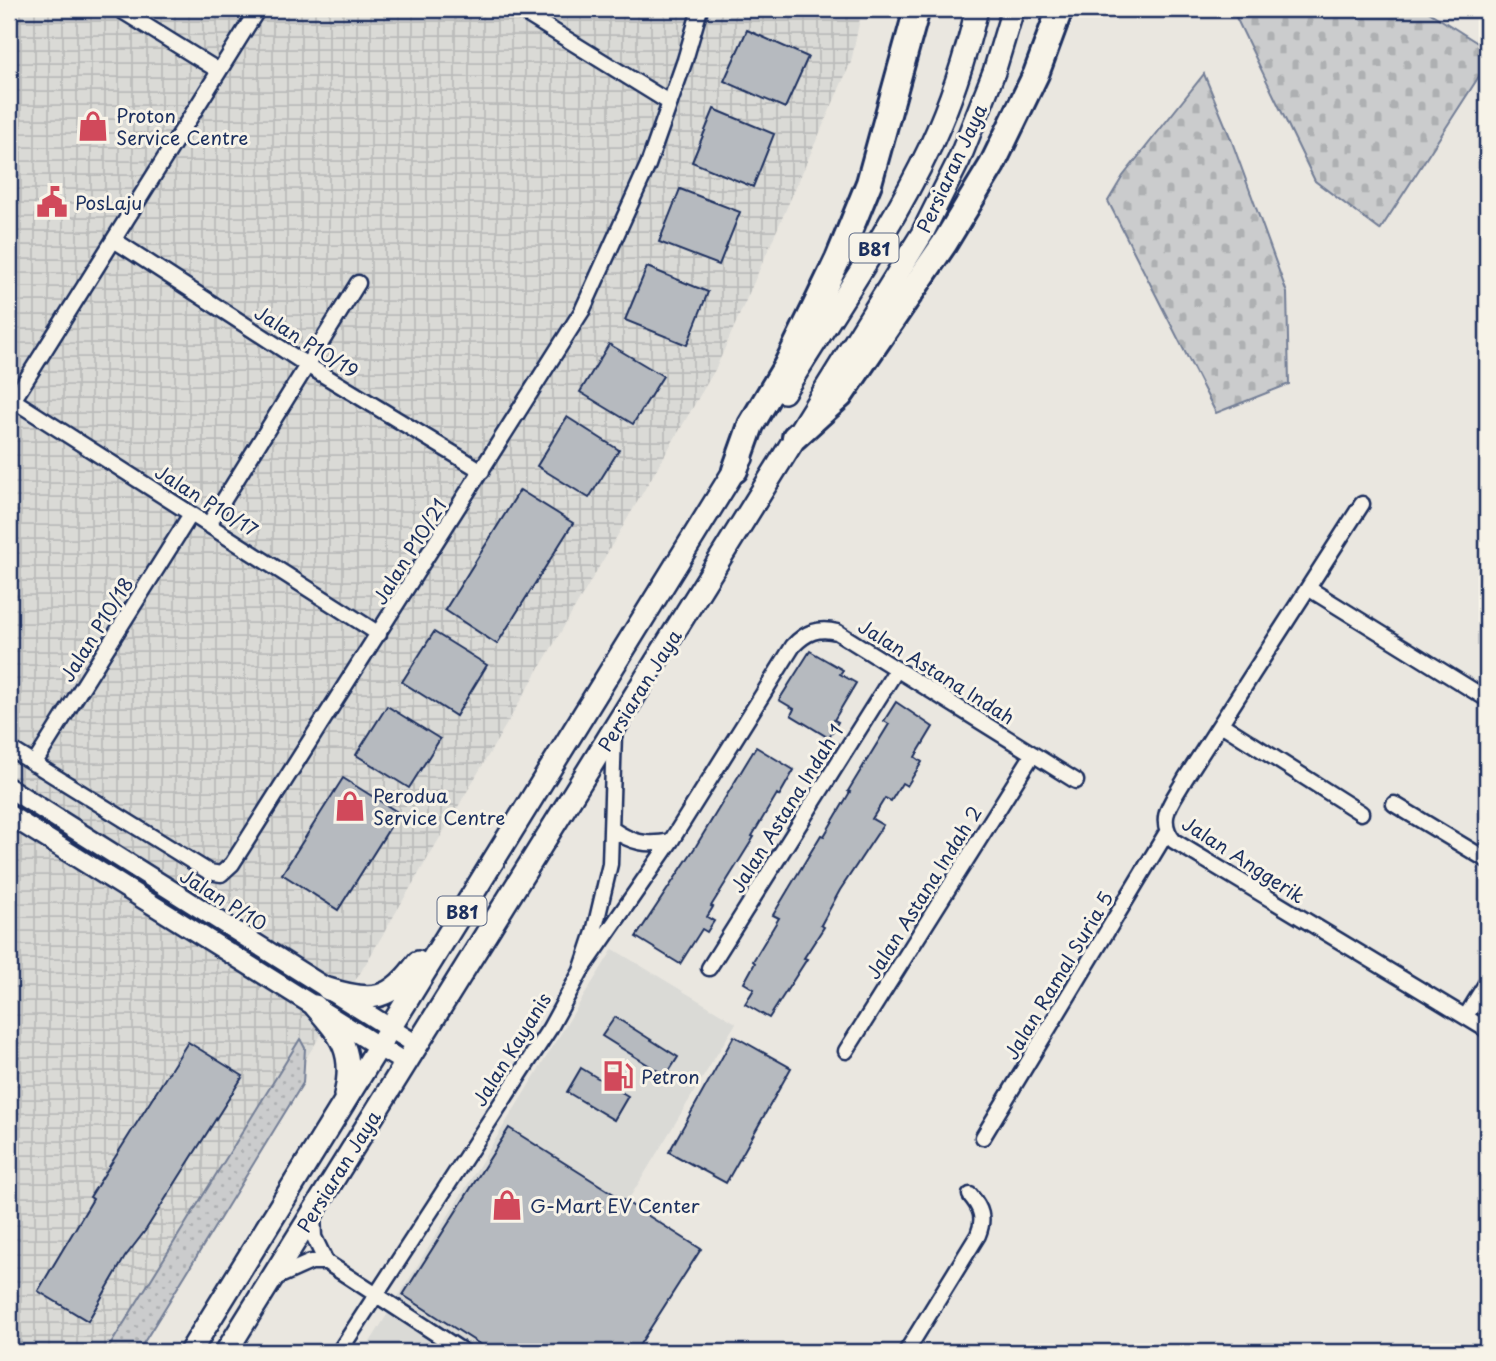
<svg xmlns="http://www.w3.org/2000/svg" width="1496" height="1361" font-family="'Playpen Sans',sans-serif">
<defs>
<pattern id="industrial-grid" width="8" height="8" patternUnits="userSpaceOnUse" patternTransform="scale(1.75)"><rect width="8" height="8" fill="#dadad6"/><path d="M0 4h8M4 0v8" fill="none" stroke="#babbba"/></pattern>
<pattern id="grass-dots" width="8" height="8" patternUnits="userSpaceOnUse" patternTransform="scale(1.75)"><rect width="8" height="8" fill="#cbcccd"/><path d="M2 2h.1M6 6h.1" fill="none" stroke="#aeb0b2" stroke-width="1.8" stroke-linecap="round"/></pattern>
<pattern id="cemetery-stones" width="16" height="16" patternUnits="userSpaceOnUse" patternTransform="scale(1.75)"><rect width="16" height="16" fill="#cbcccd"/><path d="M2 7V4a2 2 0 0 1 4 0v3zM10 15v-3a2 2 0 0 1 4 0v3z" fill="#aeb0b2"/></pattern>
</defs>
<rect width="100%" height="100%" fill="#eae7e0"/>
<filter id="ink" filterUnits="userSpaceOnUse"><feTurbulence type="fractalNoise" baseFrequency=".0143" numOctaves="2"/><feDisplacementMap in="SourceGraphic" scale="14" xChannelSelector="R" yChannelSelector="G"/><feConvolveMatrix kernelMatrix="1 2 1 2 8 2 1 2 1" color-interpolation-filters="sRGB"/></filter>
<g filter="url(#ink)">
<path fill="#dadad6" d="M 613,949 L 736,1023 L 640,1181 L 534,1352 L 364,1352 Z"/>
<path fill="url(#industrial-grid)" d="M 9,9 L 862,9 L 851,62 L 716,368 L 362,970 L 120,1352 L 9,1352 Z"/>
<path fill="url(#grass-dots)" stroke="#737e96" stroke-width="2" d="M 300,1039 L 305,1048 L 303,1083 L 138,1352 L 106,1352 Z"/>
<path fill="url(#cemetery-stones)" stroke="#737e96" stroke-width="2" d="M 1232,9 L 1424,9 L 1487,49 L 1487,64 L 1380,230 L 1315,181 Z
M 1204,74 L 1231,139 L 1287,293 L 1289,384 L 1216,413 L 1108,201 L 1123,176 Z"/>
<path fill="#b6babf" stroke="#1b2f5e" stroke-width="2" d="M 747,30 L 808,57 L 785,108 L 724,81 Z
M 714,109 L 774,134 L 753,187 L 692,162 Z
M 680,189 L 740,212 L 719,265 L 659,242 Z
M 647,267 L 708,292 L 687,345 L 625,320 Z
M 609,344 L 663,376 L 633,424 L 580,392 Z
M 567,417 L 619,450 L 589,498 L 537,466 Z
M 520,490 L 573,523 L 497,644 L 445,610 Z
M 434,632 L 487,665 L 456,716 L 402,682 Z
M 810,651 L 843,670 L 840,674 L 856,683 L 834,720 L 838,722 L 829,738 L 791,715 L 794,709 L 779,700 Z
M 896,702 L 933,727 L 915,757 L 922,762 L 907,786 L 902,783 L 891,801 L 885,798 L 872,819 L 883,825 L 840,890 L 821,925 L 824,927 L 804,958 L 807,959 L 769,1018 L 745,1004 L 754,989 L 744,983 L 755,963 L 753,961 L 779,918 L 773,915 L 821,835 L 824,836 L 850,792 L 848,791 L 889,724 L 884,721 Z
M 387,706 L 440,739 L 409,788 L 356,755 Z
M 756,747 L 794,770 L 779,796 L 777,794 L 752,836 L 754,837 L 711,906 L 713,907 L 707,917 L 714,921 L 707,932 L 702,929 L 680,964 L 636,937 L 696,846 Z
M 343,778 L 399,813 L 338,910 L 282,874 Z
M 615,1017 L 678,1057 L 666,1076 L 602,1036 Z
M 734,1036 L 791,1068 L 726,1183 L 669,1152 Z
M 188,1042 L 243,1076 L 145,1231 L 125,1257 L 88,1321 L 38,1291 L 93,1199 L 90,1197 Z
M 581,1068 L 628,1096 L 614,1120 L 567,1092 Z
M 509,1128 L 701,1249 L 635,1352 L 492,1352 L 403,1295 Z"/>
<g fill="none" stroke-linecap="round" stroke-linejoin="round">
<defs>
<path id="minor" d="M 119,9 L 219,71
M 518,9 L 670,103
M 114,240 L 307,365 L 482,471
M 13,400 L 379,634
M 9,407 L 258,9
M 1362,504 L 1185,779 C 1173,801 1155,818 1174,841 L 1487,1030
M 209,524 L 358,283
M 1308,588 L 1487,699
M 1221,724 L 1361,813
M 9,748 L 209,872 L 221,874 L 232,864 L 582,311 L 648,165 L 685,60 L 700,9
M 34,764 L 191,514
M 1394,804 L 1487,860
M 612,829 C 632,843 647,846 671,841
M 709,968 L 897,669
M 581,971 L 671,841 L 793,646 C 806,632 819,627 837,632 L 1076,781
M 1466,1016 L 1487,982
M 846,1051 L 1033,754
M 983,1137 L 1167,832
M 313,1215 L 314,1237 L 326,1262 L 464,1352
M 275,1278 L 311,1262 L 326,1262
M 339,1352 L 550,1028 L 581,971 L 594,932 L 610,864 L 614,732
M 906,1352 L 978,1235 C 985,1218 981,1208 970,1195"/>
<path id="tertiary" d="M 9,788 L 417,1045
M 9,815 L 405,1063"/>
<path id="primary" d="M 784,392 C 834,311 890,232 931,145 C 951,102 966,55 977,9
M 328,989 C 372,1003 390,1001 418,962
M 315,1006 C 342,1037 355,1052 345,1095
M 190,1352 L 742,458
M 226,1352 L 922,234 L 959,160 L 994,72 L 1013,9"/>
<path id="motorway" d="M 795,437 L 840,396 L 944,244 L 992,165 L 1036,74 L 1060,9
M 735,470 L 751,425 L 785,368 L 815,307 L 838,259 L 869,183 L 917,9"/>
</defs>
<use href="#minor" stroke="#1b2f5e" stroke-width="19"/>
<use href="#tertiary" stroke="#1b2f5e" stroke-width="23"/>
<use href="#primary" stroke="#1b2f5e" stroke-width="26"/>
<use href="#motorway" stroke="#1b2f5e" stroke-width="30"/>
<use href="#minor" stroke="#f7f3e8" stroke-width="14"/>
<use href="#tertiary" stroke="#f7f3e8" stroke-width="18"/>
<use href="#primary" stroke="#f7f3e8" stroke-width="21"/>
<use href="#motorway" stroke="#f7f3e8" stroke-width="24"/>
</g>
</g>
<defs>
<symbol id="shop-bare" viewBox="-9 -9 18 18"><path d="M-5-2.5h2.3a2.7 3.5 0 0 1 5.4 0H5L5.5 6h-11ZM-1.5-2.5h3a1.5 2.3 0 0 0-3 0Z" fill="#d1495b" stroke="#f7f3e8" stroke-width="2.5" paint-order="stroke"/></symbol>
<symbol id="civic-bare" viewBox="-9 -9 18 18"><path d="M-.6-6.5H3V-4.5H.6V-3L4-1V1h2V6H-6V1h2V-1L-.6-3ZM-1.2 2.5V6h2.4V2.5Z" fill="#d1495b" stroke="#f7f3e8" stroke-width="2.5" paint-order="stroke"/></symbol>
<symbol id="fuel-bare" viewBox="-9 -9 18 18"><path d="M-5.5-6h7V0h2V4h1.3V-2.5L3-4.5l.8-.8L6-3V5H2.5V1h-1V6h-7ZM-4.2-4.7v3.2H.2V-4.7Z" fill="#d1495b" stroke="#f7f3e8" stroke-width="2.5" paint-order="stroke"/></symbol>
</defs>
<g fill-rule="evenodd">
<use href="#shop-bare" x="71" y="104" width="44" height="44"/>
<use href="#civic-bare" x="30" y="180" width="44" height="44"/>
<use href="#shop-bare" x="328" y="784" width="44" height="44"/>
<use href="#fuel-bare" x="596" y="1054" width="44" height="44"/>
<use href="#shop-bare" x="485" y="1183" width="44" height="44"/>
</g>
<g text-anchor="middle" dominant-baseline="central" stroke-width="6" stroke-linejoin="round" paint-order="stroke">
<g fill="#f7f3e8" stroke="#5d6a87" stroke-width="2">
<rect x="849.5" y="233.5" width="49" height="29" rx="5"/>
<rect x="437.5" y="896.5" width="49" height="29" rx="5"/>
</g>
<g font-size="18" font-weight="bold" fill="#1b2f5e">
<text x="874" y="248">B81</text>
<text x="462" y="911">B81</text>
</g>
<g font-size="19" fill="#1b2f5e" stroke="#f7f3e8" text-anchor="start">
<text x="116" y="115">Proton<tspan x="116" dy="22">Service Centre</tspan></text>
<text x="75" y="202">PosLaju</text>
<text x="373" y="795">Perodua<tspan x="373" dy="22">Service Centre</tspan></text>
<text x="641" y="1076">Petron</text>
<text x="530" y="1205">G-Mart EV Center</text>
</g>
<g font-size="19" fill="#1b2f5e" stroke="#f7f3e8">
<text transform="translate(951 168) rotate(-65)">Persiaran Jaya</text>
<text transform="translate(307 341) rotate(32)">Jalan P10/19</text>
<text transform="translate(207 500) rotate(32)">Jalan P10/17</text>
<text transform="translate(409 551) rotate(-58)">Jalan P10/21</text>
<text transform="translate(96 629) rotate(-58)">Jalan P10/18</text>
<text transform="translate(937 671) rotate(32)">Jalan Astana Indah</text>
<text transform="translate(639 690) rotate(-58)">Persiaran Jaya</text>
<text transform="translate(786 808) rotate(-58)">Jalan Astana Indah 1</text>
<text transform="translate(1244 859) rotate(33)">Jalan Anggerik</text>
<text transform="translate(923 892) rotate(-58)">Jalan Astana Indah 2</text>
<text transform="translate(224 899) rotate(32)">Jalan P/10</text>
<text transform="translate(1058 975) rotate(-59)">Jalan Ramal Suria 5</text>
<text transform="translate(511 1049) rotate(-58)">Jalan Kayanis</text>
<text transform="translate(338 1171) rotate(-58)">Persiaran Jaya</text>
</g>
</g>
<rect width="1496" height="1361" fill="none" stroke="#f7f3e8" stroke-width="35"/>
<rect x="18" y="18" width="1461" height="1326" fill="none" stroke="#1b2f5e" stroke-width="2.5" filter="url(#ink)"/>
</svg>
